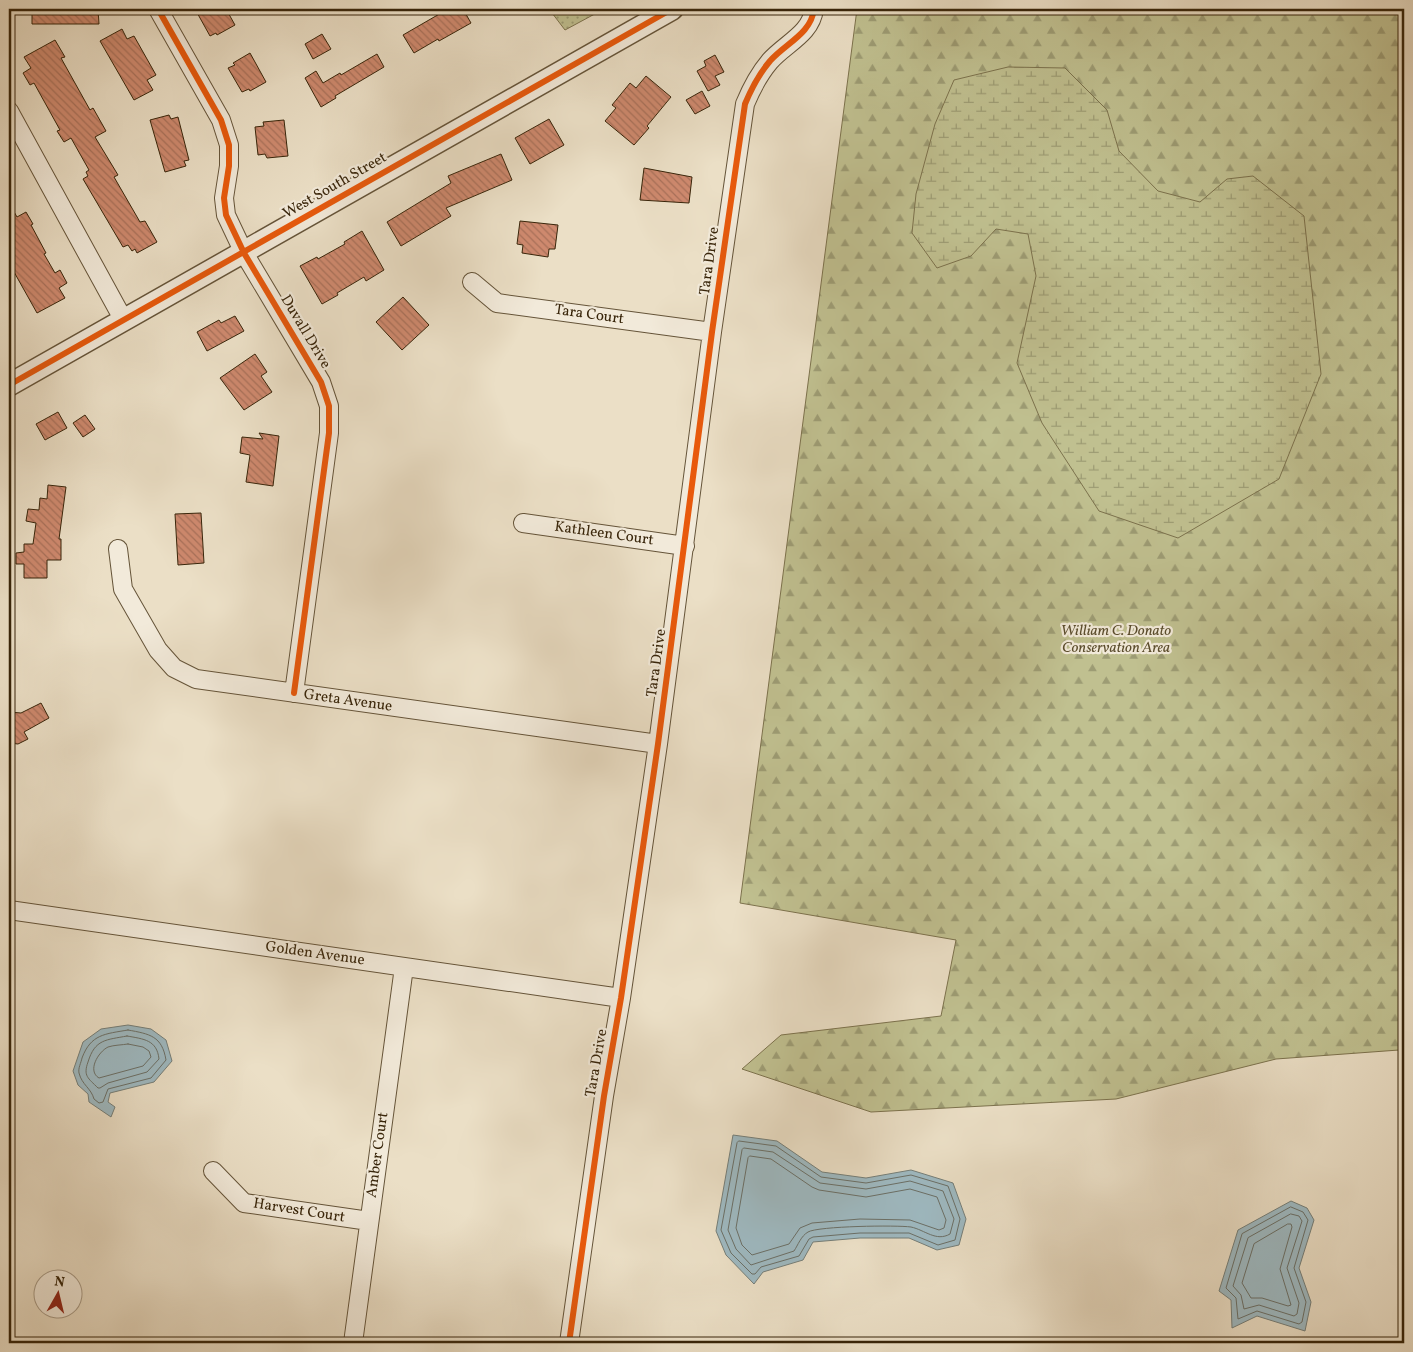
<svg xmlns="http://www.w3.org/2000/svg" width="1413" height="1352" font-family="Vollkorn,serif">
<defs>
<pattern id="grass-dots" width="8" height="8" patternUnits="userSpaceOnUse" patternTransform="scale(1.25)"><rect width="8" height="8" fill="#c0c090"/><path d="M2 2h.1M6 6h.1" fill="none" stroke="#9d9c74" stroke-width="1.8" stroke-linecap="round"/></pattern>
<pattern id="forest-firs" width="22" height="20" patternUnits="userSpaceOnUse" patternTransform="scale(1.25)"><rect width="22" height="20" fill="#c0c090"/><path d="M5 1l3.5 6h-7zM16 11l3.5 6h-7z" fill="#9d9c74"/></pattern>
<pattern id="wetland-marsh" width="20" height="14" patternUnits="userSpaceOnUse" patternTransform="scale(1.25)"><rect width="20" height="14" fill="#c0c090"/><path d="M1 5h8M5 5V1M11 12h8M15 12V8" fill="none" stroke="#9d9c74"/></pattern>
<pattern id="building-back-hatch" width="6" height="6" patternUnits="userSpaceOnUse" patternTransform="scale(1.25)"><rect width="6" height="6" fill="#ce896e"/><path d="M-1 5l2 2M0 0l6 6M5-1l2 2" fill="none" stroke="#a87059"/></pattern>
</defs>
<rect width="100%" height="100%" fill="#ebdfc6"/>
<filter id="stains"><feTurbulence type="fractalNoise" baseFrequency=".004" numOctaves="4"/><feColorMatrix values="0 0 0 0 .2 0 0 0 0 .09 0 0 0 0 .02 0 0 0 .5 -.17"/></filter>
<radialGradient id="worn" r=".72"><stop offset=".6" stop-color="#630" stop-opacity="0"/><stop offset="1" stop-color="#630" stop-opacity=".3"/></radialGradient>
<path fill="url(#grass-dots)" stroke="#7c724d" d="M 549,9 L 604,9 L 565,30 Z"/>
<path fill="url(#forest-firs)" stroke="#7c724d" d="M 857,9 L 1404,9 L 1404,1014 L 1399,1050 L 1276,1059 L 1116,1099 L 871,1112 L 742,1069 L 781,1035 L 941,1016 L 956,940 L 740,903 Z"/>
<path fill="url(#wetland-marsh)" stroke="#7c724d" d="M 1008,67 L 1065,68 L 1107,110 L 1119,151 L 1158,191 L 1200,202 L 1227,179 L 1253,176 L 1304,216 L 1321,374 L 1279,479 L 1178,538 L 1099,511 L 1042,423 L 1017,363 L 1036,276 L 1028,234 L 996,229 L 971,256 L 937,268 L 912,233 L 916,194 L 935,124 L 954,80 Z"/>
<path fill="#9eb9c1" stroke="#757e78" d="M 128,1025 L 151,1029 L 166,1040 L 172,1061 L 154,1082 L 110,1093 L 108,1102 L 115,1107 L 111,1117 L 89,1102 L 88,1094 L 78,1085 L 73,1071 L 83,1042 L 101,1029 Z
M 733,1135 L 777,1141 L 822,1172 L 866,1178 L 911,1170 L 953,1183 L 966,1219 L 959,1245 L 937,1250 L 909,1238 L 860,1238 L 813,1242 L 803,1260 L 763,1272 L 754,1284 L 726,1255 L 716,1231 Z
M 1291,1201 L 1307,1208 L 1314,1220 L 1299,1268 L 1311,1302 L 1305,1331 L 1257,1316 L 1232,1328 L 1231,1300 L 1219,1291 L 1238,1230 Z"/>
<g fill="none" stroke-linecap="round" stroke-linejoin="round">
<path stroke="#6b6f66" stroke-width="1" d="M 128,1030 C 150,1034 162,1036 166,1060 L 151,1078 L 108,1089 L 103,1102 L 99,1103 L 94,1099 C 91,1088 82,1085 79,1073 C 78,1068 81,1063 82,1058 C 91,1034 105,1034 128,1030 Z
M 127,1036 C 144,1039 157,1040 159,1059 L 147,1072 L 108,1083 L 100,1088 L 98,1088 C 88,1078 83,1076 88,1062 C 95,1039 106,1040 127,1036 Z
M 128,1044 L 143,1047 L 149,1051 L 151,1057 L 143,1066 L 99,1078 C 87,1071 98,1052 108,1047 C 114,1045 122,1045 128,1044 Z
M 739,1141 L 776,1146 L 821,1177 L 866,1183 L 911,1175 L 948,1186 L 960,1219 L 955,1240 L 938,1245 L 909,1233 L 860,1233 L 813,1237 L 809,1239 L 799,1256 L 761,1267 L 755,1274 L 752,1274 L 731,1253 L 721,1230 L 737,1143 Z
M 744,1148 L 773,1152 L 820,1183 L 866,1189 L 910,1181 L 943,1191 L 954,1219 L 950,1234 C 936,1242 925,1230 911,1227 C 897,1225 818,1226 808,1232 C 801,1236 798,1245 794,1251 L 751,1265 L 736,1249 L 728,1230 L 742,1150 Z
M 750,1156 L 771,1159 L 812,1187 L 819,1190 L 866,1197 L 910,1189 L 937,1197 L 946,1220 L 944,1228 L 939,1230 L 910,1220 L 860,1219 L 812,1223 L 800,1228 L 789,1244 L 752,1255 L 742,1245 L 736,1228 L 748,1158 Z
M 1291,1207 L 1303,1212 L 1308,1220 L 1294,1268 L 1306,1302 L 1302,1322 L 1299,1324 L 1257,1311 L 1238,1319 L 1236,1298 L 1226,1288 L 1242,1234 Z
M 1291,1214 L 1299,1216 L 1302,1221 L 1287,1268 L 1299,1303 L 1297,1314 L 1294,1316 L 1259,1305 L 1244,1309 L 1241,1295 L 1233,1286 L 1248,1238 Z
M 1288,1224 L 1291,1224 L 1292,1227 L 1280,1269 L 1291,1305 L 1288,1306 L 1262,1298 L 1251,1298 L 1242,1283 L 1254,1244 Z"/>
</g>
<path fill="url(#building-back-hatch)" stroke="#38250a" d="M 32,9 L 98,9 L 99,24 L 32,24 Z
M 195,9 L 226,9 L 235,25 L 217,35 L 216,33 L 210,36 Z
M 448,9 L 463,9 L 471,23 L 439,41 L 438,39 L 414,53 L 403,35 Z
M 122,29 L 127,39 L 134,36 L 156,75 L 147,80 L 153,90 L 134,100 L 100,41 Z
M 322,34 L 331,49 L 313,59 L 305,44 Z
M 55,40 L 65,57 L 61,58 L 90,110 L 93,108 L 106,131 L 95,137 L 118,175 L 114,177 L 140,222 L 145,221 L 157,242 L 137,253 L 135,249 L 132,251 L 128,245 L 123,247 L 83,179 L 88,176 L 86,172 L 89,170 L 71,138 L 64,142 L 57,131 L 60,130 L 34,83 L 30,85 L 23,73 L 31,68 L 24,57 Z
M 250,53 L 266,82 L 250,91 L 249,89 L 242,92 L 228,68 L 235,65 L 233,63 Z
M 377,54 L 384,67 L 335,96 L 336,98 L 321,107 L 305,78 L 316,71 L 323,83 L 340,73 L 341,75 Z
M 715,55 L 724,72 L 715,76 L 720,85 L 708,91 L 697,71 L 706,66 L 704,61 Z
M 646,76 L 671,97 L 647,126 L 649,128 L 634,145 L 605,121 L 616,108 L 612,105 L 630,83 L 636,88 Z
M 702,91 L 710,106 L 695,114 L 686,100 Z
M 169,115 L 171,119 L 178,117 L 189,160 L 184,161 L 186,166 L 165,172 L 150,120 Z
M 549,119 L 564,145 L 530,164 L 515,138 Z
M 284,120 L 288,156 L 267,158 L 265,154 L 258,155 L 255,127 L 264,126 L 263,122 Z
M 501,154 L 512,180 L 446,208 L 451,216 L 401,246 L 387,222 L 451,183 L 448,176 Z
M 644,168 L 692,177 L 689,203 L 640,200 Z
M 9,203 L 17,217 L 26,212 L 33,224 L 31,225 L 46,253 L 44,254 L 55,273 L 60,270 L 67,283 L 59,288 L 65,298 L 37,313 L 9,263 Z
M 520,221 L 558,225 L 555,249 L 549,249 L 548,257 L 522,253 L 523,245 L 517,244 Z
M 362,231 L 384,270 L 366,281 L 364,277 L 337,293 L 338,295 L 322,304 L 300,266 L 317,257 L 318,259 L 345,244 L 344,242 Z
M 403,297 L 429,325 L 402,350 L 376,322 Z
M 235,316 L 244,331 L 207,351 L 197,332 L 219,320 L 221,323 Z
M 255,354 L 267,372 L 261,376 L 272,392 L 244,410 L 220,378 Z
M 58,412 L 67,428 L 45,440 L 36,424 Z
M 85,415 L 95,429 L 83,437 L 73,423 Z
M 259,433 L 279,436 L 273,486 L 246,482 L 250,455 L 240,453 L 242,437 L 263,439 Z
M 48,485 L 66,487 L 59,539 L 61,539 L 61,560 L 47,560 L 47,578 L 24,578 L 24,564 L 16,564 L 16,553 L 24,552 L 24,544 L 33,544 L 36,523 L 26,521 L 28,509 L 39,510 L 40,498 L 47,499 Z
M 201,513 L 204,563 L 178,565 L 175,514 Z
M 41,703 L 49,718 L 24,732 L 28,739 L 18,744 L 9,743 L 9,712 L 21,713 Z"/>
<g fill="none" stroke-linecap="round" stroke-linejoin="round">
<defs>
<path id="minor" d="M 158,9 L 221,120 L 229,145 L 229,166 L 224,198 L 226,215 L 244,253 L 321,382 L 329,406 L 329,433 L 294,693
M 9,111 L 123,319
M 472,282 L 497,303 L 712,332
M 523,523 L 685,546
M 118,549 L 123,589 L 158,650 L 174,668 L 196,679 L 658,744
M 9,910 L 621,998
M 213,1171 L 244,1203 L 369,1221
M 353,1343 L 404,967
M 569,1343 L 604,1096 L 621,998 L 658,744 L 712,332 L 745,104 C 752,87 759,74 770,61 C 786,43 811,34 814,9"/>
<path id="tertiary" d="M 9,385 L 672,9"/>
</defs>
<use href="#minor" stroke="#655439" stroke-width="20"/>
<use href="#tertiary" stroke="#655439" stroke-width="24"/>
<use href="#minor" stroke="#f2eada" stroke-width="18"/>
<use href="#tertiary" stroke="#f2eada" stroke-width="21"/>
<defs>
<path id="cycleway" d="M 158,9 L 221,120 L 229,145 L 229,166 L 224,198 L 226,215 L 244,253 L 321,382 L 329,406 L 329,433 L 294,693
M 9,385 L 672,9
M 569,1343 L 604,1096 L 621,998 L 658,744 L 712,332 L 745,104 C 752,87 759,74 770,61 C 786,43 811,34 814,9"/>
</defs>
<use href="#cycleway" stroke="#f2eada" stroke-width="9"/>
<use href="#cycleway" stroke="#e8590c" stroke-width="6"/>
</g>
<g text-anchor="middle" dominant-baseline="central" stroke-width="4.5" stroke-linejoin="round" paint-order="stroke">
<g font-size="15" fill="#38250a" stroke="#f2eada">
<text transform="translate(335 186) rotate(-30)">West South Street</text>
<text transform="translate(710 261) rotate(-82)">Tara Drive</text>
<text transform="translate(589 315) rotate(8)">Tara Court</text>
<text transform="translate(305 332) rotate(59)">Duvall Drive</text>
<text transform="translate(604 534) rotate(8)">Kathleen Court</text>
<text transform="translate(657 663) rotate(-82)">Tara Drive</text>
<text transform="translate(348 701) rotate(8)">Greta Avenue</text>
<text transform="translate(315 954) rotate(8)">Golden Avenue</text>
<text transform="translate(597 1063) rotate(-80)">Tara Drive</text>
<text transform="translate(378 1155) rotate(-82)">Amber Court</text>
<text transform="translate(299 1211) rotate(9)">Harvest Court</text>
</g>
<g font-size="15" font-style="italic" fill="#5a4c2c" stroke="#f2eada">
<text x="1116" y="631">William C. Donato<tspan x="1116" dy="17">Conservation Area</tspan></text>
</g>
</g>
<rect width="1413" height="1352" fill="none" stroke="#ebdfc6" stroke-width="30"/>
<rect x="10" y="10" width="1393" height="1332" fill="none" stroke="#38250a" stroke-width="2.5"/>
<rect x="15" y="15" width="1383" height="1322" fill="none" stroke="#38250a"/>
<g transform="translate(58 1294) rotate(8)"><circle r="24" fill="#f2eada" stroke="#a89b87"/>
<path d="M0-4L9 19L0 12L-9 19Z" fill="#8f2418"/>
<text y="-8" font-size="14" font-weight="bold" text-anchor="middle" fill="#38250a">N</text>
</g>
<rect width="100%" height="100%" filter="url(#stains)"/>
<rect width="100%" height="100%" fill="url(#worn)"/>
</svg>
